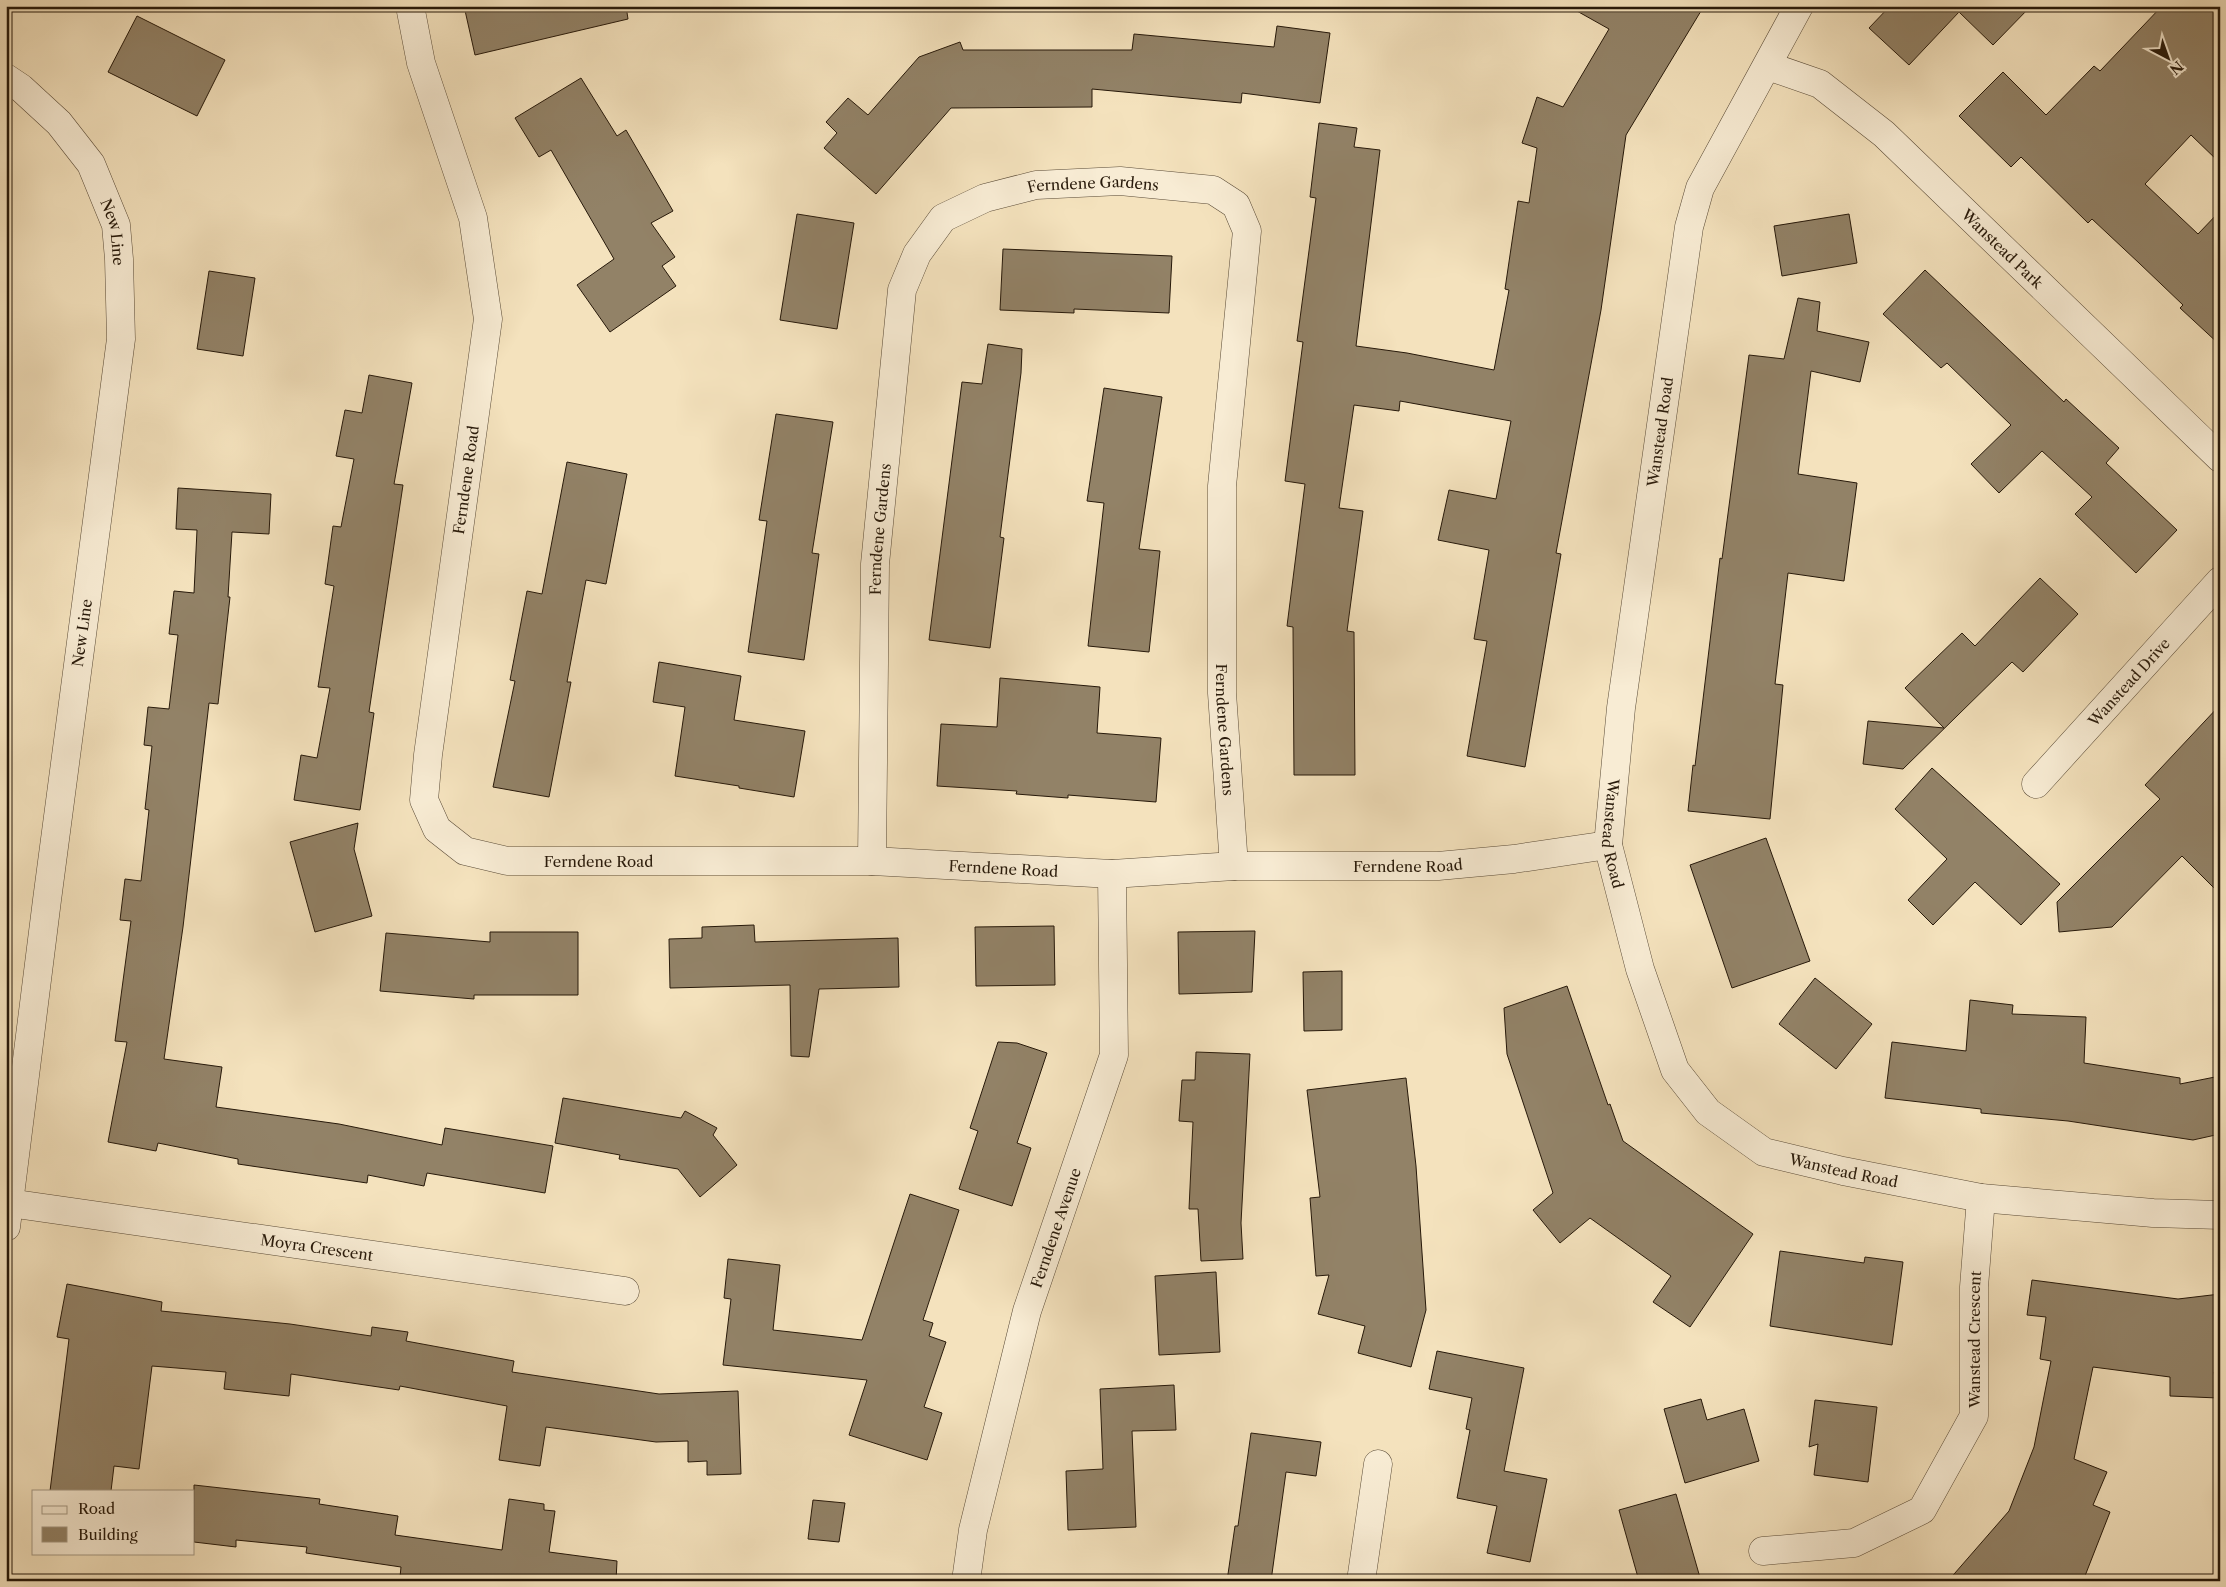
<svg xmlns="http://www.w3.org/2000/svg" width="2226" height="1587" font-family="'Libre Caslon Text',serif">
<rect width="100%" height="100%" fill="#f4e2bd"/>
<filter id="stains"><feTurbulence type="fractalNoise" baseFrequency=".004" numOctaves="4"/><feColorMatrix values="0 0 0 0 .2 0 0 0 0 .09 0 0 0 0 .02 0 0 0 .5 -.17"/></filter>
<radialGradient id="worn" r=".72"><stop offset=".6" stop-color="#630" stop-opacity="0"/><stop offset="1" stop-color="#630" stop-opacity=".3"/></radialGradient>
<path fill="#928267" stroke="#27190a" d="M 464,6 L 626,6 L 628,19 L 475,55 Z
M 1568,6 L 1704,6 L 1626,135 L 1601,310 L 1556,553 L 1561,554 L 1525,767 L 1467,756 L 1487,641 L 1474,639 L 1489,550 L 1438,540 L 1449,490 L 1496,499 L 1511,421 L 1400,401 L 1399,411 L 1354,405 L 1339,508 L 1363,511 L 1347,631 L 1354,632 L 1355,775 L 1294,775 L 1293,627 L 1287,626 L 1305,484 L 1285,481 L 1303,342 L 1297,341 L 1316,198 L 1310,197 L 1319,123 L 1357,128 L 1354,147 L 1380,150 L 1356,346 L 1407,353 L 1494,370 L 1509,290 L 1505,289 L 1518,201 L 1529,203 L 1537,148 L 1522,143 L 1537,97 L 1563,107 L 1609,29 Z
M 1890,6 L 2031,6 L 1993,45 L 1959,12 L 1909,65 L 1869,28 Z
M 2162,6 L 2220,6 L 2220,163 L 2191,135 L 2145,184 L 2198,234 L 2220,211 L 2220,345 L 2180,308 L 2183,305 L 2139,263 L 2092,219 L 2088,223 L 2021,157 L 2011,167 L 1959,116 L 2003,72 L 2046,115 L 2094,66 L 2100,71 Z
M 137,16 L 225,60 L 197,116 L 108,72 Z
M 1277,26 L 1330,33 L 1320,103 L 1242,93 L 1241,103 L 1092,89 L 1092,107 L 951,108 L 876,194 L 824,148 L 837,133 L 826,122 L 848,98 L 868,115 L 919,57 L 960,42 L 963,50 L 1132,50 L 1134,34 L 1274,47 Z
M 581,78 L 617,136 L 626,130 L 673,211 L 651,223 L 675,257 L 662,266 L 676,286 L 610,332 L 577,285 L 614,259 L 551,150 L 539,157 L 515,118 Z
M 797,214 L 854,223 L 837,329 L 780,320 Z
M 1849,214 L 1857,263 L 1782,276 L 1774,226 Z
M 1003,249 L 1172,256 L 1169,313 L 1074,309 L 1074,313 L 1000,310 Z
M 1925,270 L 2064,402 L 2066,399 L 2119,448 L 2106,463 L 2177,530 L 2136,573 L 2075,514 L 2092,497 L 2042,451 L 1999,493 L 1971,464 L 2011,425 L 1947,363 L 1941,368 L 1883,314 Z
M 209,271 L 255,278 L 243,356 L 197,349 Z
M 1798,298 L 1820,302 L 1817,331 L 1869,342 L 1860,382 L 1811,371 L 1798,474 L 1857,483 L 1844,581 L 1788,573 L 1775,684 L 1783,685 L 1770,819 L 1688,811 L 1693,765 L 1695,766 L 1720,558 L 1722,559 L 1749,355 L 1784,359 Z
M 988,344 L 1022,349 L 1021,373 L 1000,537 L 1004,538 L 990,648 L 929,640 L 962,382 L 982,384 Z
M 369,375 L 412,383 L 394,484 L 403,485 L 369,712 L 374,713 L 360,810 L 294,800 L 301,755 L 317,758 L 330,688 L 318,687 L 334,586 L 325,584 L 333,526 L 341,527 L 354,459 L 336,456 L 345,410 L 362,413 Z
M 1104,388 L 1162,397 L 1139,549 L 1160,551 L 1149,652 L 1088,646 L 1104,503 L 1087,501 Z
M 776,414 L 833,422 L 812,553 L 819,554 L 804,660 L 748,652 L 767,521 L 759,520 Z
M 567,462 L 627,474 L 606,584 L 586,580 L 567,682 L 571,682 L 549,797 L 493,787 L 515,681 L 510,680 L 527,591 L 542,594 Z
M 178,488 L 271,494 L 269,534 L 232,532 L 228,597 L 230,597 L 218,704 L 209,703 L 183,927 L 164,1059 L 222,1067 L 216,1107 L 339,1124 L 442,1145 L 445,1128 L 553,1146 L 545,1193 L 427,1173 L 424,1186 L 368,1175 L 367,1183 L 238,1164 L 238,1159 L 158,1143 L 156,1151 L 108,1142 L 127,1042 L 115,1041 L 131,921 L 120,920 L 125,879 L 141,881 L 149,810 L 145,809 L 152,746 L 144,745 L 148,707 L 169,709 L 178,635 L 169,634 L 174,591 L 194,593 L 197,530 L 176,529 Z
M 2040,578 L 2078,614 L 2023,672 L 2012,662 L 1903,769 L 1863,764 L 1868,721 L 1944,728 L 1905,688 L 1962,633 L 1975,646 Z
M 659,662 L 741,676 L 734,720 L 805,731 L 794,797 L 739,788 L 739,786 L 675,776 L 685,707 L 653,702 Z
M 1000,678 L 1100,687 L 1097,733 L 1161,738 L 1156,802 L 1068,795 L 1068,798 L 1016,794 L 1017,791 L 937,786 L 941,724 L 997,727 Z
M 2220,705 L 2220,894 L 2182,856 L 2112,927 L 2059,932 L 2057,902 L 2160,799 L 2145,785 Z
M 1932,768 L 2060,884 L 2021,925 L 1975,882 L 1933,925 L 1908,900 L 1947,859 L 1895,809 Z
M 358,823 L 354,849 L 372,916 L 315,932 L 290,842 Z
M 1766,838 L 1810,961 L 1732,988 L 1690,865 Z
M 754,925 L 755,942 L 898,938 L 899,987 L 819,989 L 809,1057 L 791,1056 L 790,985 L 670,988 L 669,939 L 702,938 L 702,927 Z
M 1054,926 L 1055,985 L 976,986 L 975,927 Z
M 1255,931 L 1252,992 L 1179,994 L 1178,932 Z
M 490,932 L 578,932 L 578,995 L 474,995 L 474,999 L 380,991 L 386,933 L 490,942 Z
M 1342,971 L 1342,1030 L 1304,1031 L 1303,972 Z
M 1815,978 L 1872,1024 L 1836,1069 L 1779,1024 Z
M 1567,986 L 1608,1105 L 1610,1104 L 1623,1141 L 1753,1234 L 1690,1327 L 1653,1302 L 1671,1276 L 1590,1218 L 1560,1243 L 1533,1210 L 1553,1193 L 1507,1054 L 1504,1008 Z
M 1970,1000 L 2013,1005 L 2012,1014 L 2086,1017 L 2084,1063 L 2180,1078 L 2180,1084 L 2220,1076 L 2220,1134 L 2193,1140 L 2068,1121 L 1981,1113 L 1981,1109 L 1885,1098 L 1892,1042 L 1966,1051 Z
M 998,1042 L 1017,1043 L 1047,1053 L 1017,1143 L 1031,1148 L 1012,1206 L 959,1189 L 978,1131 L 970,1128 Z
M 1196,1052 L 1250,1054 L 1241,1223 L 1243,1259 L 1201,1261 L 1198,1209 L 1189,1209 L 1193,1122 L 1179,1121 L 1182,1080 L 1195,1080 Z
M 1406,1078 L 1416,1166 L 1426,1310 L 1411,1367 L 1358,1353 L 1365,1326 L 1318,1314 L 1329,1275 L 1316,1276 L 1310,1198 L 1320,1197 L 1307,1090 Z
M 563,1098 L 681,1118 L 685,1111 L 717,1128 L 713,1135 L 737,1165 L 700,1197 L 678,1169 L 619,1159 L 620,1155 L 555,1143 Z
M 910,1194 L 959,1210 L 923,1320 L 933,1323 L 929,1336 L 946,1342 L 924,1407 L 942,1413 L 927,1460 L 849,1435 L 867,1380 L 723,1365 L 731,1299 L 724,1298 L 728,1259 L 780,1265 L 773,1330 L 862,1340 Z
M 1780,1251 L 1864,1263 L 1865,1257 L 1903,1262 L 1892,1345 L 1770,1326 Z
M 1216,1272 L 1220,1352 L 1159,1355 L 1155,1276 Z
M 2032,1280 L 2178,1299 L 2220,1294 L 2220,1371 L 2214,1372 L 2218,1398 L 2170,1396 L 2170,1377 L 2093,1367 L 2074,1459 L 2107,1472 L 2093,1505 L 2110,1512 L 2083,1581 L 1948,1581 L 2009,1511 L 2034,1447 L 2051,1361 L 2040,1359 L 2046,1317 L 2027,1315 Z
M 67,1284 L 162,1302 L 161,1311 L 290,1324 L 371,1336 L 372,1327 L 408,1332 L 406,1341 L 514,1361 L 512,1372 L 659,1394 L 738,1391 L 741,1474 L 707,1475 L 707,1461 L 688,1462 L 688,1441 L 656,1442 L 546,1427 L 540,1466 L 499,1460 L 507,1406 L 400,1386 L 399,1390 L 291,1374 L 289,1396 L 224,1389 L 226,1372 L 152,1366 L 139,1469 L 114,1466 L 111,1491 L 50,1491 L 69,1339 L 57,1337 Z
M 1437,1351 L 1524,1368 L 1504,1471 L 1547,1479 L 1530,1562 L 1487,1553 L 1497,1506 L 1457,1498 L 1470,1430 L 1466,1429 L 1472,1398 L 1429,1389 Z
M 1174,1385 L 1176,1430 L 1132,1431 L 1136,1527 L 1068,1530 L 1066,1471 L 1103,1469 L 1100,1389 Z
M 1701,1399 L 1707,1420 L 1744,1409 L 1759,1461 L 1685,1483 L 1664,1409 Z
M 1815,1400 L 1877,1407 L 1868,1482 L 1814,1475 L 1818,1444 L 1809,1447 Z
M 1251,1433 L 1321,1442 L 1316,1476 L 1286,1472 L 1271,1581 L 1227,1581 L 1235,1526 L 1238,1526 Z
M 194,1485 L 320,1499 L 319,1504 L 398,1516 L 395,1535 L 502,1550 L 509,1499 L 544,1504 L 544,1510 L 555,1511 L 549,1552 L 617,1561 L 616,1581 L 429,1581 L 400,1577 L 401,1567 L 306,1553 L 307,1547 L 236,1540 L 236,1547 L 194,1542 Z
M 1676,1494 L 1701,1581 L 1639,1581 L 1619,1510 Z
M 813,1500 L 845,1503 L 839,1542 L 808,1539 Z"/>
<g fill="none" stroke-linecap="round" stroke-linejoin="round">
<defs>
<g id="minor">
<path id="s1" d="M 410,6 L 421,63 L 473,218 L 488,319 L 428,755 L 424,800 L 437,829 L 465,851 L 507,861 L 872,861 L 1112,874 L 1234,866 L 1438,866 L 1514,859 L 1608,845"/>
<path id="s2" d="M 1799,6 L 1700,188 L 1689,227 L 1621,708 L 1608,845 L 1640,969 L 1675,1070 L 1708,1112 L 1764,1152 L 1843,1171 L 1981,1198 L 2153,1213 L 2220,1215"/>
<path id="s3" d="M 1768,66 L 1820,84 L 1884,134 L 2220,458"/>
<path id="s4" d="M 6,78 L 21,88 L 59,123 L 91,164 L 116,225 L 119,259 L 121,339 L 47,900 L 6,1227"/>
<path id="s5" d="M 2036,784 L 2220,581"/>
<path id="s6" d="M 872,861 L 875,564 L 902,290 L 917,254 L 943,218 L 985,198 L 1036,185 L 1120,181 L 1213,190 L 1236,205 L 1247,231 L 1222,486 L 1222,693 L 1234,866"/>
<path id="s7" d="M 9,1203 L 625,1291"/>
<path id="s8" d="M 1763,1551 L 1854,1543 L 1922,1510 L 1974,1416 L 1974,1287 L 1981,1198"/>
<path id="s9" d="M 966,1581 L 973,1530 L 1027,1311 L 1114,1055 L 1112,874"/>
<path d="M 1361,1581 L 1378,1464"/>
</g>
</defs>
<use href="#minor" stroke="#5a4b37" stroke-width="29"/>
<use href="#minor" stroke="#f8ecd4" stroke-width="28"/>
</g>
<g text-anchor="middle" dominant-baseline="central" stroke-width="4" stroke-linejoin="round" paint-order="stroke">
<g font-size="15" fill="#27190a" stroke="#f8ecd4">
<text stroke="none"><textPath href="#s6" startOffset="812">Ferndene Gardens</textPath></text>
<text stroke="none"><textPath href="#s4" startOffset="194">New Line</textPath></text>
<text stroke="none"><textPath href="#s3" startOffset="301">Wanstead Park</textPath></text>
<text transform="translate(1660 432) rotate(-82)">Wanstead Road</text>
<text transform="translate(466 480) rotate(-82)">Ferndene Road</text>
<text stroke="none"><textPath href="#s6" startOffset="332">Ferndene Gardens</textPath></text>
<text transform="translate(82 633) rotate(-82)">New Line</text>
<text stroke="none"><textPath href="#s5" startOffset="138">Wanstead Drive</textPath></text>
<text stroke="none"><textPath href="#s6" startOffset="1488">Ferndene Gardens</textPath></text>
<text stroke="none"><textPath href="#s2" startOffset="860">Wanstead Road</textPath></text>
<text stroke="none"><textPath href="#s1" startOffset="1011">Ferndene Road</textPath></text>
<text stroke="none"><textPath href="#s1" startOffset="1821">Ferndene Road</textPath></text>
<text stroke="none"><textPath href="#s1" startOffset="1416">Ferndene Road</textPath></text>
<text stroke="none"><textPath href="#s2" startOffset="1310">Wanstead Road</textPath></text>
<text stroke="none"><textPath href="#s9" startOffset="365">Ferndene Avenue</textPath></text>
<text stroke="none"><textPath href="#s7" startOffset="311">Moyra Crescent</textPath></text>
<text stroke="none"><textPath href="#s8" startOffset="351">Wanstead Crescent</textPath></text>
</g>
</g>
<rect width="2226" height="1587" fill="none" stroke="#f4e2bd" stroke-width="25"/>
<rect x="8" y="8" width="2211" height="1572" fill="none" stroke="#27190a" stroke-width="2.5"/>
<rect x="12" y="12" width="2201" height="1562" fill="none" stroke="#27190a"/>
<rect x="32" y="1490" width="162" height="65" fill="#f8ecd4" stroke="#a49883"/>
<rect x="42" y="1506" width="25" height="8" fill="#f8ecd4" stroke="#a49883"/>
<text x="78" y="1514" font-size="15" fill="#27190a">Road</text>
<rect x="42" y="1527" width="25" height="15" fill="#928267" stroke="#a49883"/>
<text x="78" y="1540" font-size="15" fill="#27190a">Building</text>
<g transform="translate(2168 58) rotate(139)" stroke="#f8ecd4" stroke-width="4" paint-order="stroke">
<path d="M0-4L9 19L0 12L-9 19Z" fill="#27190a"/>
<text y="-8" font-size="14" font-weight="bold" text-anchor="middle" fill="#27190a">N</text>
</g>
<rect width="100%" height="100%" filter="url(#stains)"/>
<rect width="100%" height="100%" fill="url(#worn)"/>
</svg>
